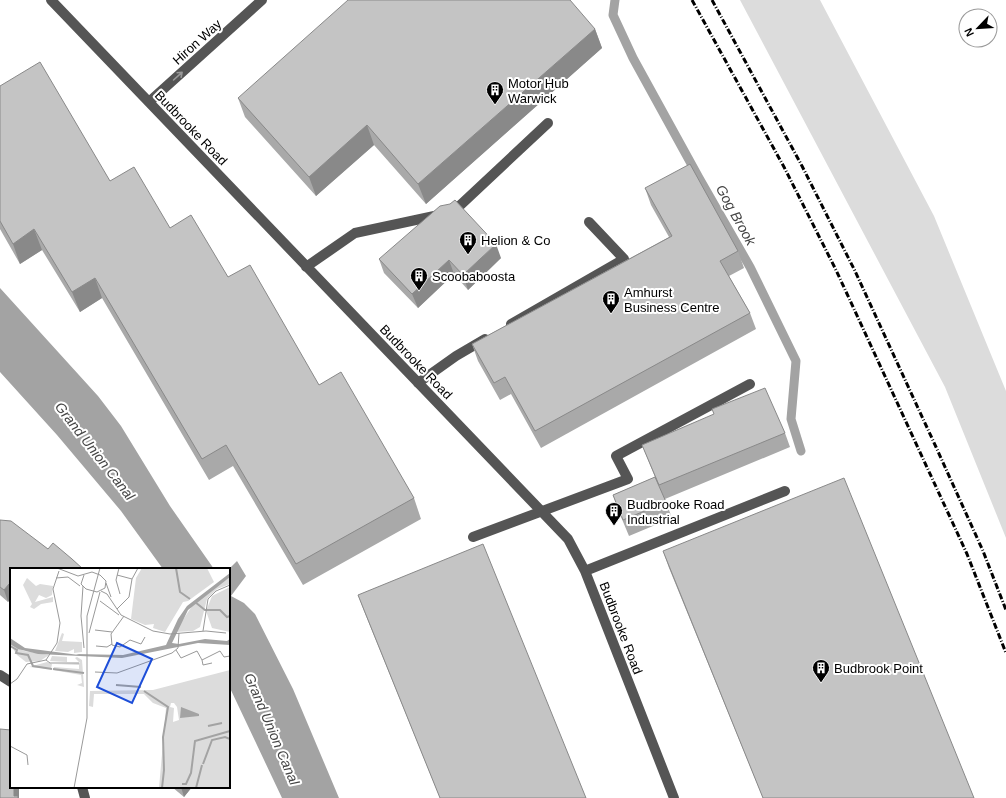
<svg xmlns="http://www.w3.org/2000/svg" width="1006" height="798" font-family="Arial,sans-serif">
<rect width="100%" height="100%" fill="#fff"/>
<path fill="#dcdcdc" d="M 740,0 L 820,0 L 934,216 L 1006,391 L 1006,538 L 945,387 Z"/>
<path fill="#a3a3a3" d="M 0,288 L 98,396 L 121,426 L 170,506 L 214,569 L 163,569 L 121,511 L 57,435 L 0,372 Z
M 237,561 L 246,576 L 231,596 L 244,603 L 255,614 L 293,689 L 339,798 L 282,798 L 229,686 L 229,569 Z"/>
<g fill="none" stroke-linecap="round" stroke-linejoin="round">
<path stroke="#a3a3a3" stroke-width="9" d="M 615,0 L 613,15 L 633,58 L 699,178 L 750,267 L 796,361 L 791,419 L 801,451"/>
<path stroke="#555" stroke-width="10" d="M 51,0 L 568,539 L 585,571 L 674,798
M 149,102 L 262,0
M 306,267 L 355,233 L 453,212 L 548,123
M 511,324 L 624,259 L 589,222
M 418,383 L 456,356 L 485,339
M 473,537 L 628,479 L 616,456 L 750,384
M 585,571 L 785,491
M 0,675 L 11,682
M 82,787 L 85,798"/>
<path stroke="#000" stroke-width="3" stroke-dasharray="6 2 1 2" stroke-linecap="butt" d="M 692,0 L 784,167 L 836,270 L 967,554 L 1006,653
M 712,0 L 802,166 L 855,271 L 936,447 L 983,551 L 1006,610"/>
</g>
<path fill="#a9a9a9" d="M 595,29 L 602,48 L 426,204 L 374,145 L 316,196 L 245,117 L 238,98 Z
M 0,86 L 110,181 L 170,228 L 228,277 L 414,498 L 421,519 L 303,585 L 233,466 L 209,480 L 102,298 L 80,312 L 42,250 L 20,264 L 0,229 Z
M 645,188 L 738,251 L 744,268 L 729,276 L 750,313 L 756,329 L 541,448 L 511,394 L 500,400 L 478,361 L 472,344 L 669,237 L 651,205 Z
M 501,258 L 468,290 L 454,274 L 418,308 L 384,273 L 379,259 Z
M 785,433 L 790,447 L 665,499 L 672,518 L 629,536 L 619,512 L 613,495 L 655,477 L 642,445 Z
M 0,520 L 48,549 L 72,559 L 11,569 L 11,598 L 8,602 L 0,595 Z
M 663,551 L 974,798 L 763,798 L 669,568 Z
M 358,595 L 586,798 L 440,798 L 364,611 Z
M 172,787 L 192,787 L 184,797 Z"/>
<path fill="#898989" d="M 595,29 L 602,48 L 426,204 L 418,184 Z
M 367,125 L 374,145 L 316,196 L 309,177 Z
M 34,229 L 42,250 L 20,264 L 13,244 Z
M 496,244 L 501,258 L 468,290 L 463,275 Z
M 449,260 L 454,274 L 418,308 L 412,294 Z
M 95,278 L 102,298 L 80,312 L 72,292 Z
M 9,584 L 11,590 L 11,598 L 8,602 L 4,590 Z
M 14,787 L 19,787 L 19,798 L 15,798 L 14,796 Z
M 181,787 L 192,787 L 184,797 Z"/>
<path fill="#c4c4c4" stroke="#898989" d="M 348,0 L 570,0 L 595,29 L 418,184 L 367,125 L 309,177 L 238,98 Z
M 40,62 L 110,181 L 134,167 L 170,228 L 191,215 L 228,277 L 250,265 L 319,385 L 341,372 L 414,498 L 296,564 L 226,445 L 202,459 L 95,278 L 72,292 L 34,229 L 13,244 L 0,221 L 0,86 Z
M 690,164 L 738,251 L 720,261 L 750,313 L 535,431 L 505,377 L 494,383 L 472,344 L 672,236 L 645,188 Z
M 455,200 L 496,244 L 463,275 L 449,260 L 412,294 L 379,259 L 440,206 L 450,204 Z
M 765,388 L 785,433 L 659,485 L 642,445 L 714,414 L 712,409 Z
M 655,477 L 666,502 L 623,520 L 613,495 Z
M 844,478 L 974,798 L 763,798 L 663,551 Z
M 0,520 L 11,521 L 48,549 L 53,543 L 72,559 L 83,569 L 11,569 L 11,586 L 9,584 L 4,590 L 0,587 Z
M 483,544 L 586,798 L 440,798 L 358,595 Z
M 0,729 L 11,730 L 11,787 L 14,787 L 14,796 L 18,796 L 18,798 L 0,798 Z"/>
<defs><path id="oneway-shaft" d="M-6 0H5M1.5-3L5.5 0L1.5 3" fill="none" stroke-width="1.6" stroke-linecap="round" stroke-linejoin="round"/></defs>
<use stroke="#999" href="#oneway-shaft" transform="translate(178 76) rotate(-42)"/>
<defs>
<symbol id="building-pin" viewBox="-11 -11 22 30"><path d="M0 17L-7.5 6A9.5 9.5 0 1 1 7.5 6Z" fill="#000" stroke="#fff"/><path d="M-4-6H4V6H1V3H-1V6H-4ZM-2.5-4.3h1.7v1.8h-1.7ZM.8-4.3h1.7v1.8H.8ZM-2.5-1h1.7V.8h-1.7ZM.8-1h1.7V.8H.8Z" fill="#fff"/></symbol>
</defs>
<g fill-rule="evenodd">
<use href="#building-pin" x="485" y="80" width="20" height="27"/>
<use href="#building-pin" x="458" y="230" width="20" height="27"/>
<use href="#building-pin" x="409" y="266" width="20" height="27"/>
<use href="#building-pin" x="601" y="289" width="20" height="27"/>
<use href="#building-pin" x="604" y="501" width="20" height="27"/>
<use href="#building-pin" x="811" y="658" width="20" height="27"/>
</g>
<g text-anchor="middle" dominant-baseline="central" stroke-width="4" stroke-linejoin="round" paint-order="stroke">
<g font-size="13" fill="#000" stroke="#fff">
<text transform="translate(197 42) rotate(-42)">Hiron Way</text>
<text transform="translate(191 128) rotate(46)">Budbrooke Road</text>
<text transform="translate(416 362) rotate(46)">Budbrooke Road</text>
<text transform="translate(621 628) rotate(69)">Budbrooke Road</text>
</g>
<g font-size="13" fill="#000" stroke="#fff" text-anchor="start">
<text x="508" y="83">Motor Hub<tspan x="508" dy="15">Warwick</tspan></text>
<text x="481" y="240">Helion &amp; Co</text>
<text x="432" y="276">Scoobaboosta</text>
<text x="624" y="292">Amhurst<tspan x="624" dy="15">Business Centre</tspan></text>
<text x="627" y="504">Budbrooke Road<tspan x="627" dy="15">Industrial</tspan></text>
<text x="834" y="668">Budbrook Point</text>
</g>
<g font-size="14" font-style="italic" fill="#444" stroke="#fff">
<text transform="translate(736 215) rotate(61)">Gog Brook</text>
<text transform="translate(95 451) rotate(52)">Grand Union Canal</text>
<text transform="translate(272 729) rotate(67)">Grand Union Canal</text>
</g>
</g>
<g transform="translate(10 568)">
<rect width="220" height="220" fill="#fff"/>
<path d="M 132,0 L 197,0 L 204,14 L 178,33 L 173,34 L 155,64 L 143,60 L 144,56 L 135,57 L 121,51 L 126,10 ZM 220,9 L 220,16 L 207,21 L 197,31 L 190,59 L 183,63 L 165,64 L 184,35 ZM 17,10 L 26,18 L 30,16 L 43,18 L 42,27 L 36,30 L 29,27 L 25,34 L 43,29 L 43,34 L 31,36 L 24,41 L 20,39 L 22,36 L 13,17 ZM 220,19 L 220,64 L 202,60 L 196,43 L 202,28 ZM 52,65 L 54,66 L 52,73 L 72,74 L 72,84 L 64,85 L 64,81 L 58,84 L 45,83 ZM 0,76 L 14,83 L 39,87 L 30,93 L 16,94 L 7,87 ZM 42,88 L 57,89 L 57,94 L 40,93 ZM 67,89 L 72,92 L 74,119 L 67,117 L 72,115 L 71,107 L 43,102 L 44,99 L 69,101 L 69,97 L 45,96 L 70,95 L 65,90 ZM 37,94 L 42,96 L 41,101 L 19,99 ZM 220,102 L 220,220 L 149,220 L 156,140 L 143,135 L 134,126 L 84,126 L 83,139 L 79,138 L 80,123 L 143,122 ZM 161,135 L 164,135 L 167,139 L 169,152 L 163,154 L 164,140 L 160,139 Z" fill="#dcdcdc" fill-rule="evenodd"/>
<path d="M 220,5 L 220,9 L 178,42 L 162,75 L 169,76 L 195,71 L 217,73 L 220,71 L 220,77 L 188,75 L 112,90 L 28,86 L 8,81 L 0,76 L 0,70 L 15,80 L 69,87 L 66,86 L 113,87 L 156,77 L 168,51 L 177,38 ZM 171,139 L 189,146 L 189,148 L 170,150 Z" fill="#a3a3a3"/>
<path fill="none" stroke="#a3a3a3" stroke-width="2" d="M 166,0 L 170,24 L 180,31M 185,34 L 195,42 L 210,42 L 217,49 L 220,48M 0,78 L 7,82 L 6,85 L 18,87 L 23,98 L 42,101M 43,101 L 74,105M 106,117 L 131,119M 134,123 L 158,139 L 153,169 L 154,202 L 152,220M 198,158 L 212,155M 193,196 L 202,172 L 215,169 L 220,171M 172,216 L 176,216 L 181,205 L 185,173 L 220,163M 186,220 L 192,197"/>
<path fill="none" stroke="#999" stroke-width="1" d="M 47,0 L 68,8 L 82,4 L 90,7 L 96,13 L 95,20 L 87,24 L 76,21 L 71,16 L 74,7M 109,0 L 106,12 L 110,26M 107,7 L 122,11M 46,10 L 58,9 L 70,18M 96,15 L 101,29M 73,18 L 71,48 L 74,80M 91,23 L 97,26 L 111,47 L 143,63 L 160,66 L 196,63 L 216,65M 90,33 L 109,47M 107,41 L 119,29 L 122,11 L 128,0M 114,48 L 101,66 L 102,77 L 110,79 L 120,72 L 131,76 L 135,69M 85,62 L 102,64M 193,63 L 198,31 L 206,23 L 220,17M 79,65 L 90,24M 86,78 L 97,79 L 102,76M 166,82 L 171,90 L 187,83 L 192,92 L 210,83 L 214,89 L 220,88M 36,92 L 40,95 L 69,95M 192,92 L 193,97 L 202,95M 85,104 L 107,105 L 162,85 L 168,80 L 169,65M 0,116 L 7,111 L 17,96 L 36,92 L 47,75 L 50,55 L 43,21 L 49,3M 0,178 L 17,187 L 18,197M 64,220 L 77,150 L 77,48 L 90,0"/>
<path fill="#1d4ed8" fill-opacity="0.15" stroke="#1d4ed8" stroke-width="2" d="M 107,75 L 142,91 L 122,135 L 87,119 Z"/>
<rect width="220" height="220" fill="none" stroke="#000" stroke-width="2"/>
</g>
<g transform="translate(978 28) rotate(245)"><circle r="19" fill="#ffffff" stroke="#999999"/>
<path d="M0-3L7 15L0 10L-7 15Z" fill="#000000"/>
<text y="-6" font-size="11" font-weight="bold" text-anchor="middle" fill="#000000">N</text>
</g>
</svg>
